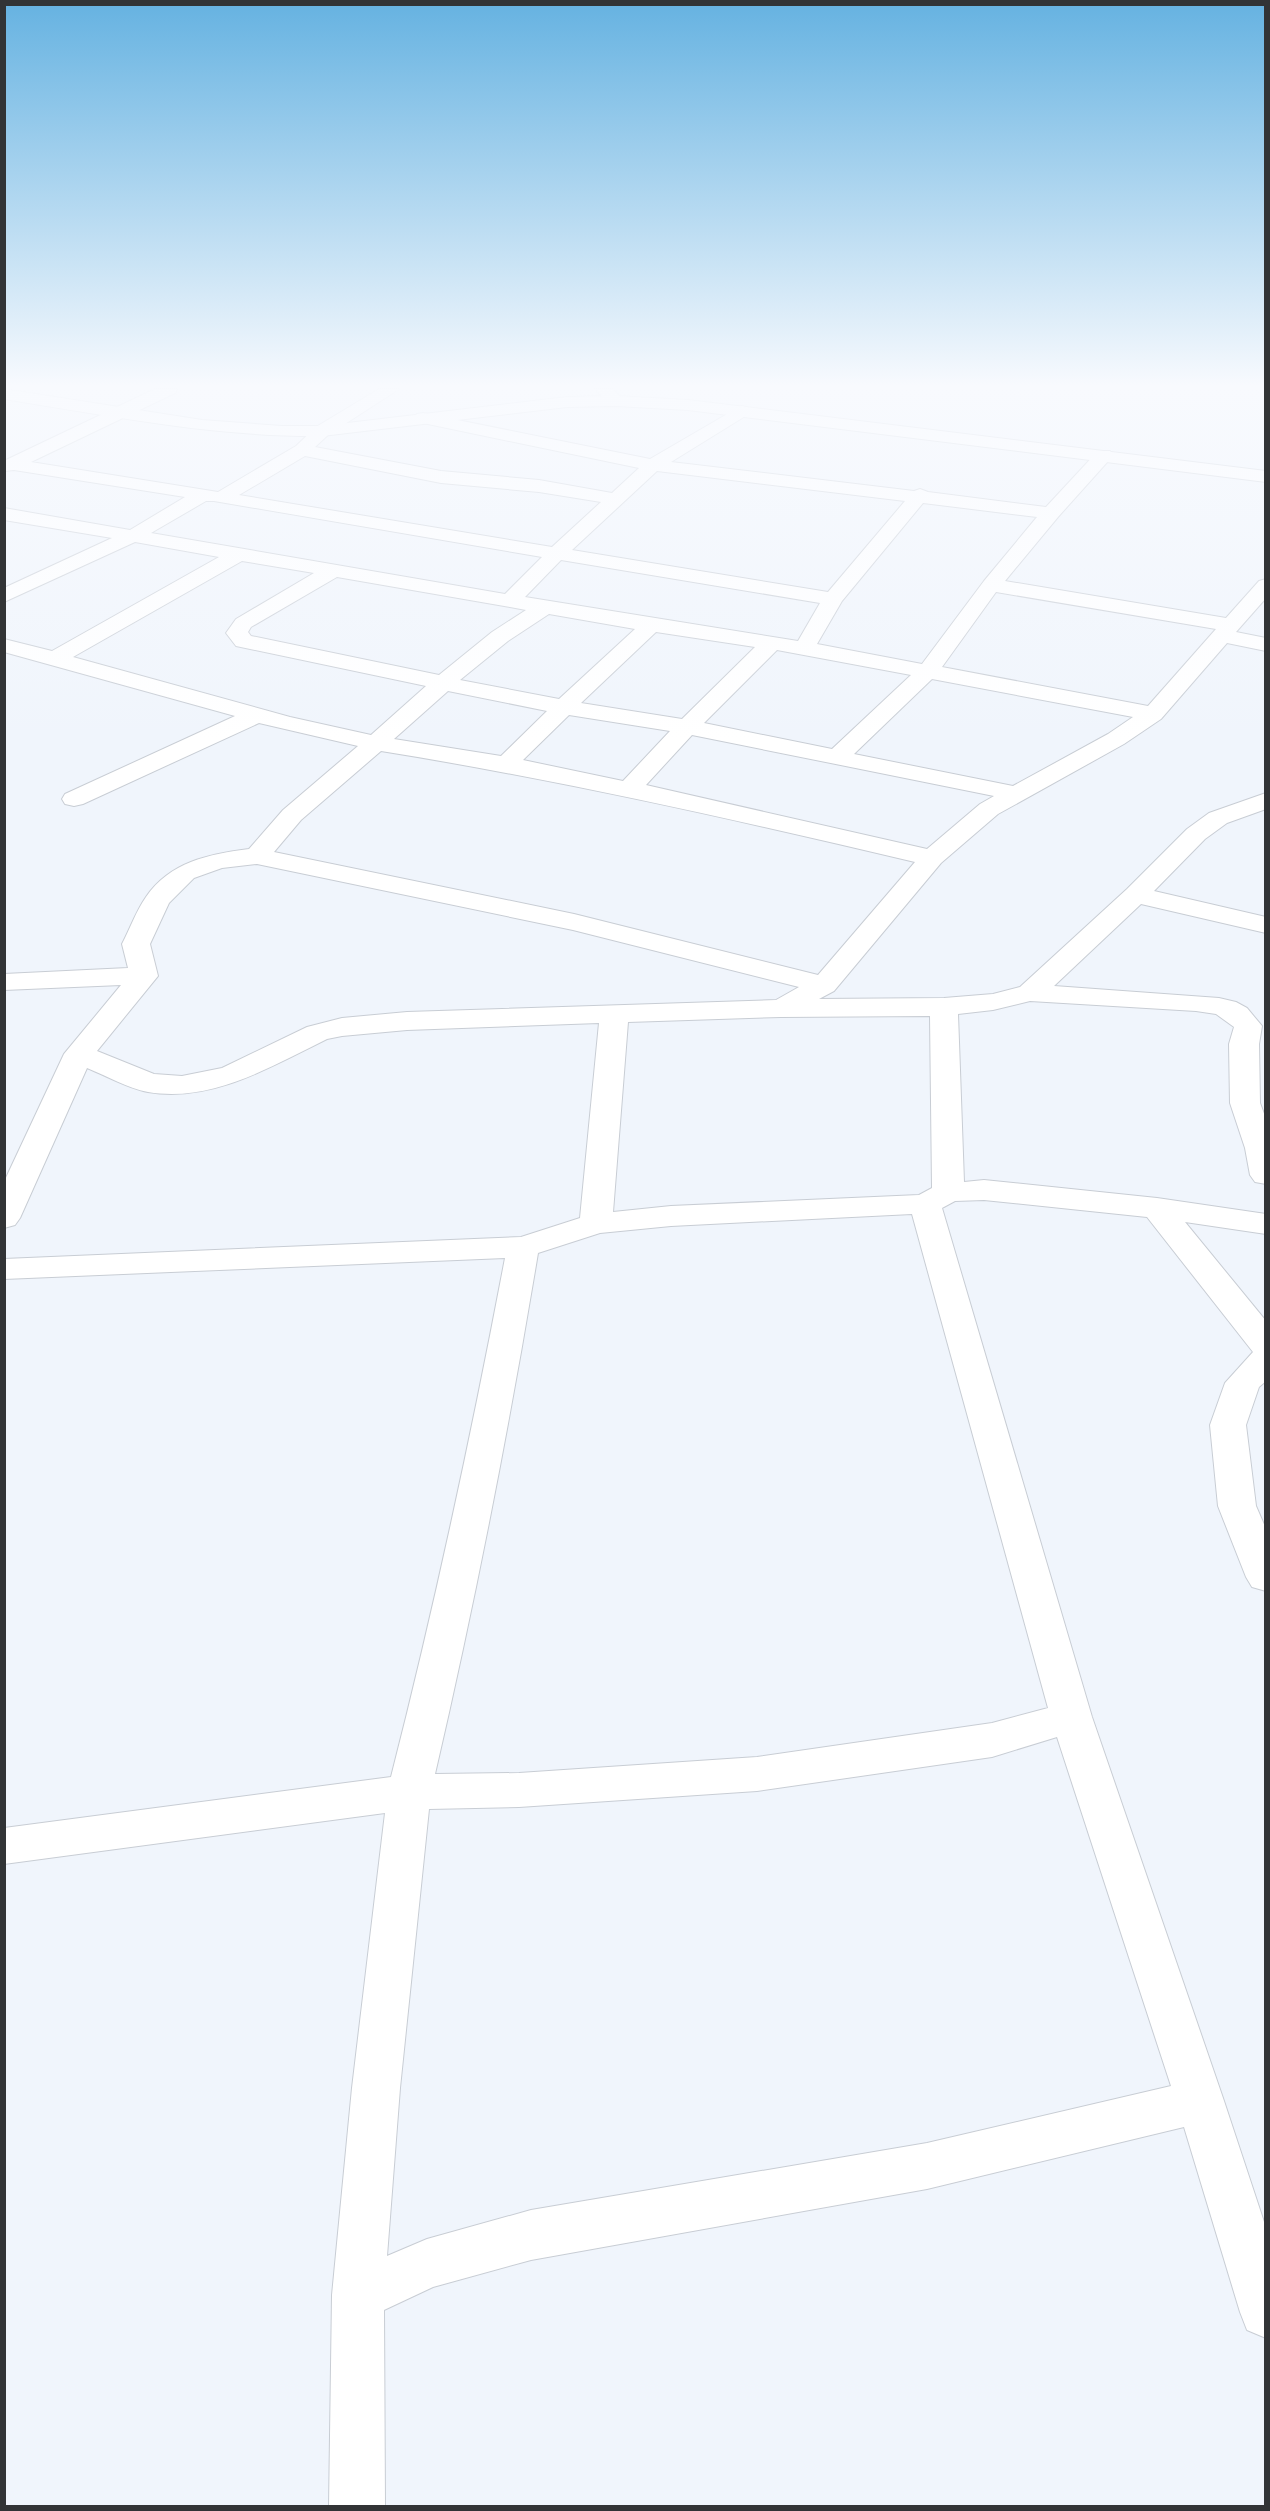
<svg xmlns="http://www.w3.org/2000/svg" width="1270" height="2511" font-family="'Alegreya Sans',sans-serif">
<rect width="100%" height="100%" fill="#f0f5fc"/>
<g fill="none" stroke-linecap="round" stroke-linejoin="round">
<defs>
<path id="minor" d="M 155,389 L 177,389 L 175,393 L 31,462 L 218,492 L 296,446 L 316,427 L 379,389 L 399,389 L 328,435 L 315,447 L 441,471 L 539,480 L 612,493 L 639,468 L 423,423 L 417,422 L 414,418 L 417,414 L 423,413 L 650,459 L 741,406 L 747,407 L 750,411 L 747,415 L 671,462 L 914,491 L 920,489 L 928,492 L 1046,507 L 1098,451 L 1110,451 L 1113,455 L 1110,459 L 1058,517 L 1005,581 L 1226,618 L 1259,581 L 1266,579 L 1266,598 L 1236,632 L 1266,638 L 1266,651 L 1227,643 L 1161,719 L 1124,744 L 998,814 L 941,863 L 834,991 L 819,999 L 944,998 L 993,994 L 1020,987 L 1127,889 L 1187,829 L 1209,813 L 1266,793 L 1266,809 L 1227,823 L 1205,839 L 1154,891 L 1266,917 L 1266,933 L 1141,904 L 1054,986 L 1219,998 L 1236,1002 L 1247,1008 L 1262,1026 L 1259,1044 L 1260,1103 L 1266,1119 L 1266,1184 L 1255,1182 L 1250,1175 L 1245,1148 L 1230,1103 L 1229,1044 L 1234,1027 L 1216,1014 L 1196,1011 L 1030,1001 L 993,1010 L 958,1014 L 964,1182 L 984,1180 L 1157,1198 L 1266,1214 L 1266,1234 L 1185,1222 L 1266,1321 L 1266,1381 L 1259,1387 L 1246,1425 L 1256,1506 L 1266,1529 L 1266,1591 L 1252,1587 L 1246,1577 L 1218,1506 L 1210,1425 L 1225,1383 L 1253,1352 L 1147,1217 L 984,1200 L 955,1201 L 942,1208 L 1092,1717 L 1224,2101 L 1266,2228 L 1266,2338 L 1247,2330 L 1240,2312 L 1184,2127 L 927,2189 L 531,2260 L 433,2287 L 384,2310 L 385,2506 L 329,2506 L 332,2295 L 352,2088 L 385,1813 L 4,1864 L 4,1828 L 391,1777 C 435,1605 472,1432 505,1258 L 4,1279 L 4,1259 L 521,1237 L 580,1218 L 599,1023 L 407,1030 L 342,1036 L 327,1039 C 272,1066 212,1103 148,1092 C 127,1088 107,1076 87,1068 L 20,1218 L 15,1225 L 4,1228 L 4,1182 L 64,1054 L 121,985 L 4,990 L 4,974 L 128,968 L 122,944 C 130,929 136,911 146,897 C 170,862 209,854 249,849 L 283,810 L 358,746 L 259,723 L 83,804 L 74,806 L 65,804 L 62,799 L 65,794 L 235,716 L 4,652 L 4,639 L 52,651 L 219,557 L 135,542 L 4,602 L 4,588 L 112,538 L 4,520 L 4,508 L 130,530 L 185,497 L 14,470 L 4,471 L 6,460 ZM 305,456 L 441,483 L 539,492 L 601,502 L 552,547 L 239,495 ZM 657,471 L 905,501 L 828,592 L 572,550 ZM 206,501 L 214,501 L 542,557 L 505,594 L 151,533 ZM 923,503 L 1037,517 L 984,581 L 922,664 L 817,644 L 842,601 ZM 561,560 L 820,603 L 798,641 L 525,597 ZM 242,561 L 314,573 L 236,619 L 226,633 L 236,646 L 426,686 L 371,735 L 290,717 L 73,657 ZM 337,577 L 510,607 L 526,610 L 492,632 L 439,675 L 251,636 L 248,632 L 251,627 ZM 996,592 L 1216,629 L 1148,706 L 942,667 ZM 549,614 L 635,629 L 559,699 L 460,680 L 508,641 ZM 656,632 L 755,647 L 682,719 L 581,703 ZM 777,650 L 911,675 L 832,749 L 704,723 ZM 932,679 L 1133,717 L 1108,734 L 1013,786 L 854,754 ZM 448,691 L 547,711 L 501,756 L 394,739 ZM 569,715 L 670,731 L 623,781 L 523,760 ZM 692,735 L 994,796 L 980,804 L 927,849 L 646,785 ZM 381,751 C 561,780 738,820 915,862 L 818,975 L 574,914 L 274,852 L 301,820 ZM 257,864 L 573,930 L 799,987 L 776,1000 L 407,1012 L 342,1018 L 307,1027 L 222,1068 L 182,1076 L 154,1074 L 97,1051 L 158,976 L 150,944 L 169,903 L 194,878 L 222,868 ZM 930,1016 L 932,1188 L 919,1195 L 671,1206 L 613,1212 L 628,1022 L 781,1017 ZM 912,1214 L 1048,1708 L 992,1723 L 757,1757 L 519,1773 L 435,1774 C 475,1602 509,1428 538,1253 L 600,1233 L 671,1226 ZM 1057,1737 L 1171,2086 L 927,2143 L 531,2210 L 427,2239 L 387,2256 L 400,2088 L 429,1809 L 519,1807 L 757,1791 L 992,1757 Z
M 595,389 L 613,389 L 624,401 L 622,405 L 610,405 Z"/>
<path id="tertiary" d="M 4,389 L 202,420 L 282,426 L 322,426 L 567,397 L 616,396 L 688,400 L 1266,471 L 1266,482 L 688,410 L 616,406 L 567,407 L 322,436 C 214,437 110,416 4,399 Z"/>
</defs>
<use href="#minor" stroke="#c8cdd4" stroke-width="2"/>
<use href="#tertiary" stroke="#c8cdd4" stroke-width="2"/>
<use href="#minor" fill="#fff" fill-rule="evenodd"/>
<use href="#tertiary" fill="#fff" fill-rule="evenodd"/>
</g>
<linearGradient id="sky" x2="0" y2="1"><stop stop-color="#65b2e1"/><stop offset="0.52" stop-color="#f8fafe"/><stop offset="1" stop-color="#f8fafe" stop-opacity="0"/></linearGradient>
<rect width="1270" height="741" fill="url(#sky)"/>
<rect width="1270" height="2511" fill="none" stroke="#323436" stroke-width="12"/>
</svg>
